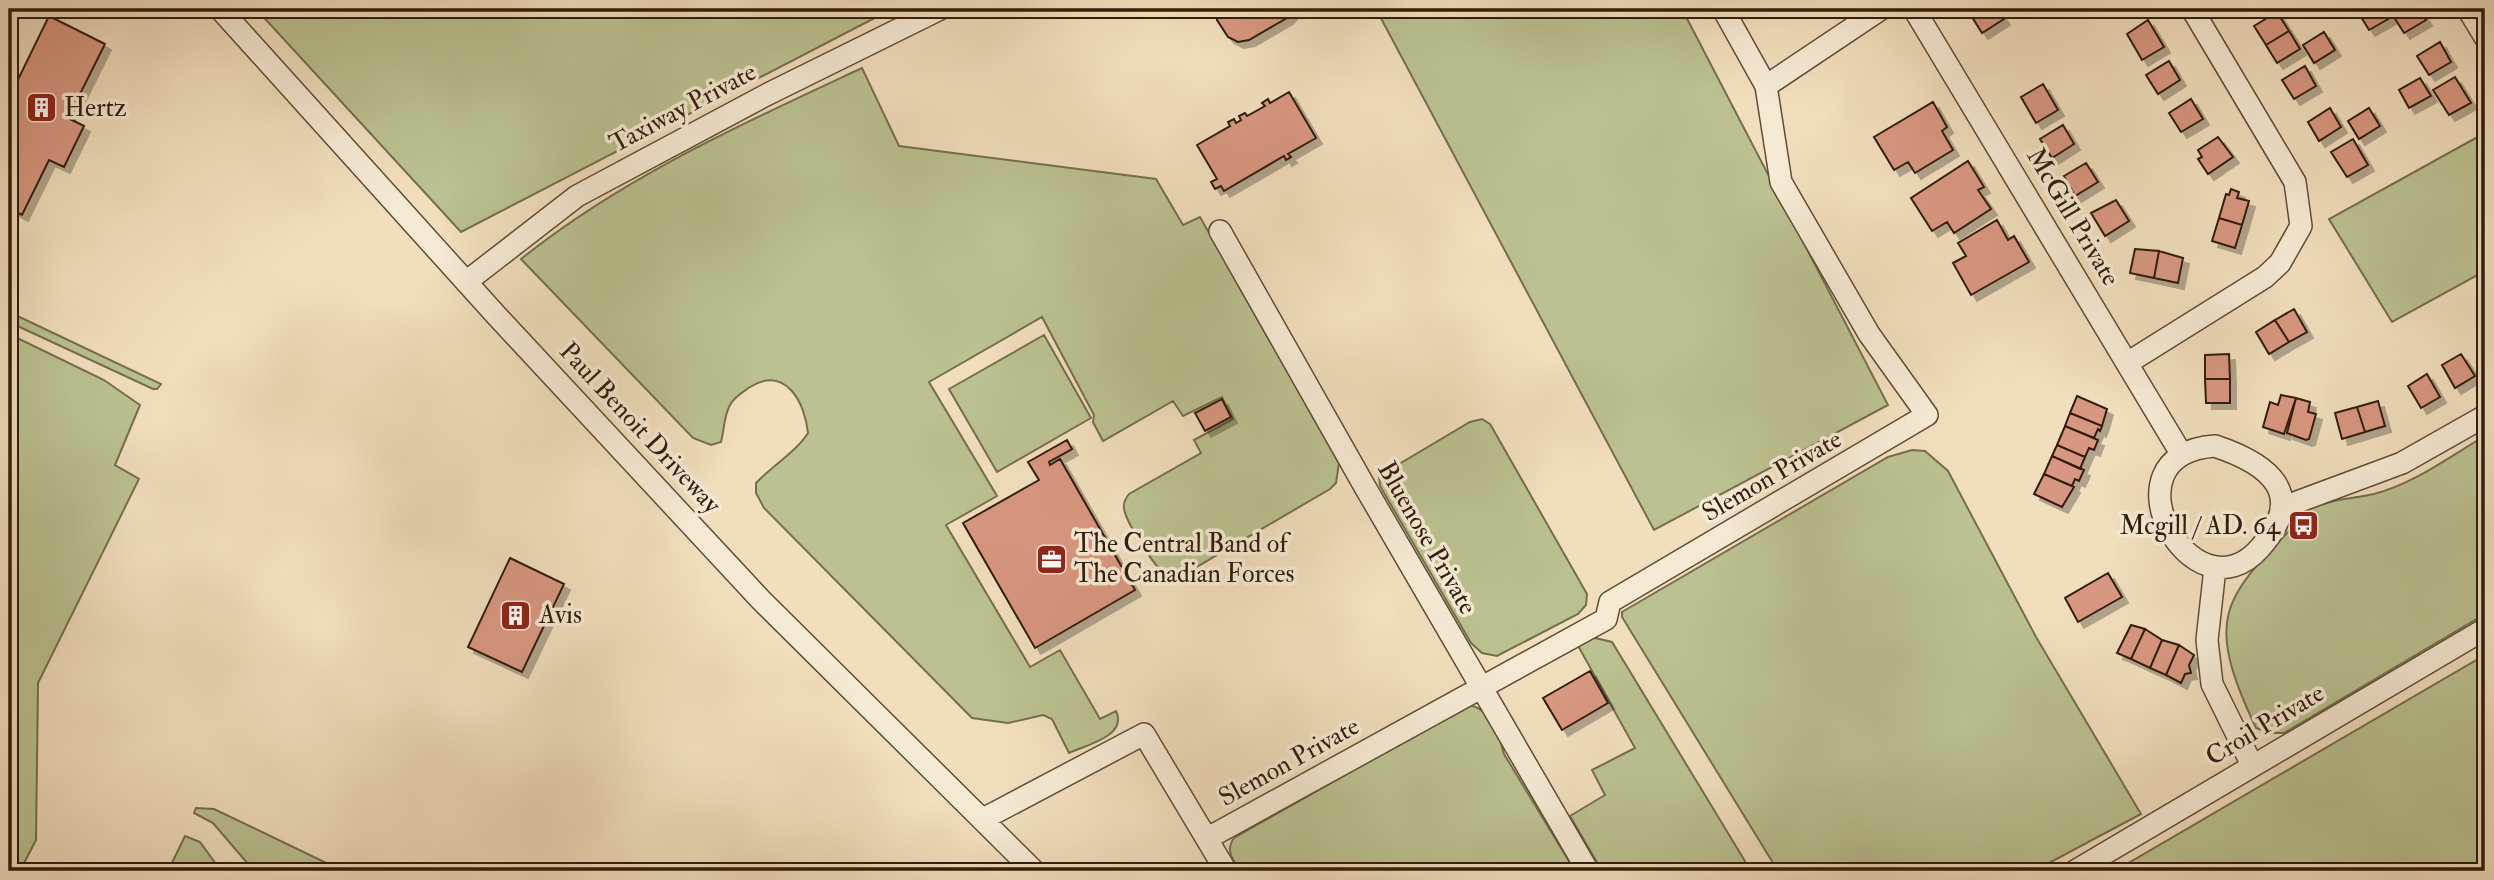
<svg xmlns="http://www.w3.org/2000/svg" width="2494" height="880" font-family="'IM FELL Double Pica',serif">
<defs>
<filter id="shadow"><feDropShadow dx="6" dy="6" stdDeviation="0" flood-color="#0004"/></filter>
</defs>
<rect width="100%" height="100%" fill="#f1debd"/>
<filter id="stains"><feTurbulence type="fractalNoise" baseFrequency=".00286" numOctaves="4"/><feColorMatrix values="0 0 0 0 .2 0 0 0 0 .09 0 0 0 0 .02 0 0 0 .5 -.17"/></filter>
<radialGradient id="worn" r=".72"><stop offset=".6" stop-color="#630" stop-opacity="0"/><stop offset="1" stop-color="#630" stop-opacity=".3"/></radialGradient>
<path fill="#bbc190" stroke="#766e4d" stroke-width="2" d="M 256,9 L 892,9 L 461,232 Z
M 1376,9 L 1682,9 L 1888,405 L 1654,530 Z
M 862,68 L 899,146 L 1156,179 L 1183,225 L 1200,217 L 1339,463 L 1336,483 L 1330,489 L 1188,572 L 1170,578 C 1157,572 1127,524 1124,509 C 1123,503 1125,499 1129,494 L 1201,453 L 1194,440 L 1233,419 L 1222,397 L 1183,416 L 1173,401 L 1103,441 L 1093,422 L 1094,415 L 1042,317 L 929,382 L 997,496 L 946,525 L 1030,667 L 1060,650 L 1100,719 L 1116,711 C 1128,736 1086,745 1069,753 L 1052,719 L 1043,715 L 1008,723 L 972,718 L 764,508 L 756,493 L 756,483 C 771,467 797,451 808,433 C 805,403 786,365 750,387 C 743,392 734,397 730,405 C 724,415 724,431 721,442 L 711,445 L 693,438 L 521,259 C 623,177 744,123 862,68 Z
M 2483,134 L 2485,271 L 2392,322 L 2329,219 Z
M 9,312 L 161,384 L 157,389 L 153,389 L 9,322 Z
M 9,334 L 104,380 L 140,405 L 115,465 L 139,479 L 38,683 L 36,840 L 20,871 L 9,871 Z
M 1044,335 L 1091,418 L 997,472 L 949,389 Z
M 1482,419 L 1490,424 L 1587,594 L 1586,605 L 1578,614 L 1497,656 L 1482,653 L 1471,643 L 1380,486 L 1379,476 L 1470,422 Z
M 2485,436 L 2485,614 L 2284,733 L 2270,733 L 2256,728 C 2199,608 2228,596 2310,509 C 2331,499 2352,499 2374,494 C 2414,484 2450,456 2485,436 Z
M 1912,450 L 1925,451 L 1948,471 L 2036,637 L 2141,814 L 2034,871 L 1778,871 L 1622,617 L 1622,612 L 1888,457 Z
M 1591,637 L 1612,642 L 1751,871 L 1602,871 L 1570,816 L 1605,795 L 1592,770 L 1635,748 L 1577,644 Z
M 2485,655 L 2485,871 L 2114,871 L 2118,869 Z
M 1468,705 C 1491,708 1499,734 1504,754 L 1575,871 L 1240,871 C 1233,860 1225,850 1234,838 Z
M 196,808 L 214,809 L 343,871 L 254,871 L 213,823 L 194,813 Z
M 185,836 L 200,842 L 221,871 L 168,871 Z"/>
<path fill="#d89780" stroke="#301c0a" stroke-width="2" filter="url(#shadow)" d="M 1295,9 L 1287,18 L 1249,40 L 1238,42 L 1228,37 L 1217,20 L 1220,9 Z
M 1967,9 L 1997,9 L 2004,19 L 1982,33 Z
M 2364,9 L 2384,9 L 2390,18 L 2369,30 L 2358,12 Z
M 2401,9 L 2419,9 L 2426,20 L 2404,33 L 2392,14 Z
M 2277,12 L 2289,31 L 2266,45 L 2254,26 Z
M 49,16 L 105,44 L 68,118 L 84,126 L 64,167 L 49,160 L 22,215 L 9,208 L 9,98 Z
M 2148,20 L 2164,47 L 2142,60 L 2127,34 Z
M 2289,31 L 2300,49 L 2277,63 L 2266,45 Z
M 2324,32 L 2335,50 L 2314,63 L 2303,45 Z
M 2440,42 L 2451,62 L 2429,75 L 2417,56 Z
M 2169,61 L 2180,80 L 2158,94 L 2146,75 Z
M 2305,66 L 2316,86 L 2294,99 L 2282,80 Z
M 2455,77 L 2471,103 L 2449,115 L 2433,90 Z
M 2420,78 L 2431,96 L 2409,108 L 2399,90 Z
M 2043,84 L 2058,110 L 2036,123 L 2021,97 Z
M 1289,92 L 1316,138 L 1288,154 L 1291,157 L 1286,160 L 1284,156 L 1224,191 L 1221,186 L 1215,189 L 1211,182 L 1217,179 L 1197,145 L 1230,126 L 1228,122 L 1234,119 L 1236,123 L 1241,120 L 1239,116 L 1245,113 L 1247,116 L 1265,106 L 1262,103 L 1268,99 L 1270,103 Z
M 2191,99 L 2203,119 L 2181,132 L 2169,113 Z
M 1933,102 L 1947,127 L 1942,131 L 1953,150 L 1915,173 L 1908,162 L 1894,170 L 1874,137 Z
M 2330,108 L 2341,127 L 2319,141 L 2308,122 Z
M 2369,108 L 2380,126 L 2359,139 L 2348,121 Z
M 2063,125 L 2074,144 L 2052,158 L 2040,139 Z
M 2218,137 L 2233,157 L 2208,174 L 2198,159 L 2202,157 L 2198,150 Z
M 2353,139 L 2368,165 L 2347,177 L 2331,152 Z
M 1968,161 L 1984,187 L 1978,190 L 1991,209 L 1954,233 L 1947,222 L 1932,231 L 1911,198 Z
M 2086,163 L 2098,182 L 2075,196 L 2064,176 Z
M 2231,189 L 2239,192 L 2237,198 L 2249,201 L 2242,225 L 2219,218 L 2226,194 L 2229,195 Z
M 2116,200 L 2129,221 L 2105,236 L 2091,213 Z
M 2219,218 L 2242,225 L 2235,248 L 2212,241 Z
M 1997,220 L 2008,240 L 2014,236 L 2029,262 L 1971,295 L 1953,263 L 1966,256 L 1958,243 Z
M 2135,249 L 2159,251 L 2154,278 L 2130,273 Z
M 2159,251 L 2183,258 L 2178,283 L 2154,278 Z
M 2294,309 L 2307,332 L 2289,342 L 2275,320 Z
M 2275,320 L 2289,342 L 2269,354 L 2256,332 Z
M 2485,336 L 2485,355 L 2477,341 Z
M 2229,354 L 2230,379 L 2205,379 L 2205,355 Z
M 2461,354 L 2475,376 L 2455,388 L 2442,365 Z
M 2427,374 L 2440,397 L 2421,408 L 2408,386 Z
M 2205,379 L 2230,379 L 2230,403 L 2206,403 Z
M 2281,395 L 2296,398 L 2284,434 L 2263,427 L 2270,402 L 2278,405 Z
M 2077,396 L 2107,409 L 2102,426 L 2070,413 Z
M 2296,398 L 2310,402 L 2308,412 L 2316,414 L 2309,439 L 2306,440 L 2287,433 Z
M 1222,399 L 1231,417 L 1205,431 L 1195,413 Z
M 2378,401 L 2385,426 L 2365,432 L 2357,407 Z
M 2357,407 L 2365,432 L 2342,439 L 2335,413 Z
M 2070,413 L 2102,426 L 2100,431 L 2098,429 L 2094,438 L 2065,426 Z
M 2065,426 L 2098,440 L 2094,450 L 2089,448 L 2085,457 L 2057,445 Z
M 1067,440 L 1072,449 L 1049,462 L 1050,465 L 1060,459 L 1135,590 L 1035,648 L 963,523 L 1039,480 L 1028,462 Z
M 2057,445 L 2085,457 L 2080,469 L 2052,456 Z
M 2052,456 L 2084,470 L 2079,481 L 2075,479 L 2072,486 L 2044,474 Z
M 2044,474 L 2074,487 L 2062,507 L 2034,494 Z
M 510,558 L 564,584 L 522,672 L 468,647 Z
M 2108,573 L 2122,597 L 2078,622 L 2065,598 Z
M 2131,625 L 2145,629 L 2131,659 L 2117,653 Z
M 2145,629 L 2162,640 L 2150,668 L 2131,659 Z
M 2162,640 L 2179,645 L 2166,675 L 2150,668 Z
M 2179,645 L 2194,655 L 2189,665 L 2191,673 L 2185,674 L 2181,683 L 2166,675 Z
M 1590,671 L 1608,703 L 1562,730 L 1543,698 Z"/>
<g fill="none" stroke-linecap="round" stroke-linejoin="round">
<defs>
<path id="street" d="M 220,9 L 496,315 L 761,600 L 1034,871
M 1914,9 L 2182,455
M 2468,9 L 2485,37
M 1766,86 L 1881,9
M 1220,231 L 1365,487 L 1588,871
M 466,282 L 577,196 L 768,94 L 940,9
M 2129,362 L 2265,277 L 2280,263 L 2301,226 L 2295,182 L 2192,9
M 2215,446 C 2269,464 2308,494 2260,548 C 2193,624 2098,454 2215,446 Z
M 2281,508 L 2402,463 L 2485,416
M 2215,568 L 2207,640 L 2212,684 L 2252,765
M 983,819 L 1144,734 L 1226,871
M 1208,838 L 1606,619 L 1610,602 L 1927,415 L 1869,334 L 1781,182 L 1766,86 L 1723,9
M 2075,871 L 2485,629"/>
</defs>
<use href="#street" stroke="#604c37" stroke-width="24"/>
<use href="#street" stroke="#f6ead4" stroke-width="21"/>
</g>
<defs>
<symbol id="building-square" viewBox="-11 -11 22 22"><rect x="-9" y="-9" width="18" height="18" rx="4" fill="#8f2418" stroke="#f6ead4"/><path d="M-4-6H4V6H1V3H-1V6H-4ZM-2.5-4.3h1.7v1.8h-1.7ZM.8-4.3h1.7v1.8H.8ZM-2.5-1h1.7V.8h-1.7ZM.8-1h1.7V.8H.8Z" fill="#fff"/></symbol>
<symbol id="bus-square" viewBox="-11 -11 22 22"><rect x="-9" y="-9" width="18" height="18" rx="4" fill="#8f2418" stroke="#f6ead4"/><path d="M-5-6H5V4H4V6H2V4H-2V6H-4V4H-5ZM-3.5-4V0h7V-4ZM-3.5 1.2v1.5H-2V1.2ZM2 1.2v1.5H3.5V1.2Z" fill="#fff"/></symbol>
<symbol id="office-square" viewBox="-11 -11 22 22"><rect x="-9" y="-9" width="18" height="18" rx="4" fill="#8f2418" stroke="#f6ead4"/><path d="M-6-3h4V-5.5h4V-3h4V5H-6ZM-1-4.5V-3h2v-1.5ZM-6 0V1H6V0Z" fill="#fff"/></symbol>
</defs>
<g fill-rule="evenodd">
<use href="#building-square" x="24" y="90" width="35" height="35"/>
<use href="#bus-square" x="2286" y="508" width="35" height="35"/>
<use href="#office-square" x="1034" y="542" width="35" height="35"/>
<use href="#building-square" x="498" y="598" width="35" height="35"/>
</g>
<g text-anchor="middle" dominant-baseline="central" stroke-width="7" stroke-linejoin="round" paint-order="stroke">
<g font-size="26" fill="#301c0a" stroke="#f6ead4" text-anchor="start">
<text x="64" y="108">Hertz</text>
<text x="2280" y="526" text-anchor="end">Mcgill / AD. 64</text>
<text x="1074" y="544">The Central Band of<tspan x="1074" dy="30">The Canadian Forces</tspan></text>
<text x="539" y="615">Avis</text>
</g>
<g font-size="26" fill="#301c0a" stroke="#f6ead4">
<text transform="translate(683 108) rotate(-28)">Taxiway Private</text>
<text transform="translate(2073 217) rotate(59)">McGill Private</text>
<text transform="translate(640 428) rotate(47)">Paul Benoit Driveway</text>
<text transform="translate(1772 476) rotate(-30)">Slemon Private</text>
<text transform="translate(1427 538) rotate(60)">Bluenose Private</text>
<text transform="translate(2265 725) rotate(-31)">Croil Private</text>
<text transform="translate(1289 762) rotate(-29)">Slemon Private</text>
</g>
</g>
<rect width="2494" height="880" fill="none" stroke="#f1debd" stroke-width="35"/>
<rect x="10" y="10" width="2473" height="859" fill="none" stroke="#301c0a" stroke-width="3.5"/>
<rect x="18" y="18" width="2459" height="845" fill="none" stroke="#301c0a" stroke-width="2"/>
<rect width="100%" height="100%" filter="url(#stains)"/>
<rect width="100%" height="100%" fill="url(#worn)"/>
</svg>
